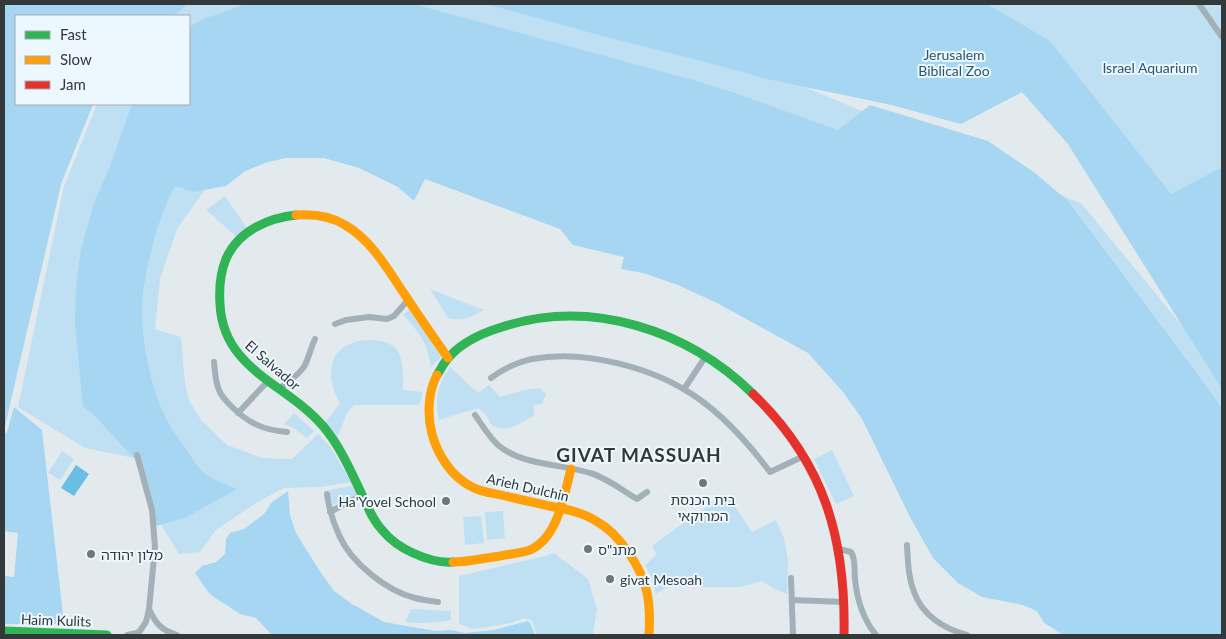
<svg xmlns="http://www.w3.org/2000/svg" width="1226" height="639" font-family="Lato,'Noto Sans Hebrew',sans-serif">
<rect width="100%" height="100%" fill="#e3eaee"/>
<path fill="#bfe0f2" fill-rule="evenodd" d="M 4,4 L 1222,4 L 1222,635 L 1060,635 L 1033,608 L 876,414 L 766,300 L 329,135 L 206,188 L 177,229 L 160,279 L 155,329 L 181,337 L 185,383 L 189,401 L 202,421 L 227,445 L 262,458 L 292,459 L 318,434 L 331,448 L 351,482 L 321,487 L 284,488 L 256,503 L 216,530 L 200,552 L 179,554 L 160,523 L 134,458 L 85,448 L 18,407 L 64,186 L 97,104 L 189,104 L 189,16 L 16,16 L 16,104 L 93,104 L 61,184 L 4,430 ZM 805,87 L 892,105 L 961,124 L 1022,92 L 1068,144 L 1184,328 L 1082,204 Z
M 225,196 L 247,228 L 237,237 L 206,210 Z
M 430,289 L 484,310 C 471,317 463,322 448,318 Z
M 409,310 L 441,357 L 431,367 C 427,342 420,333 403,315 Z
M 373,340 C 380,341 388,342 393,346 C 405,356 403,376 403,390 L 423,392 L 419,405 L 354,405 L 347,413 L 338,436 L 325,423 L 340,403 C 328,384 325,354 350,344 C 357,340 365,340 373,340 Z
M 450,367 L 478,393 L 489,385 L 500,397 L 524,390 L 540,388 L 546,394 L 542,404 L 534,405 L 534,416 C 519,422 505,437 490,423 C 488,420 489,419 487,416 C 485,413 481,410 478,408 L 439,420 C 434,400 438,384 450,367 Z
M 294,413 L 314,431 L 307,438 L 292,427 L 284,424 Z
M 832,450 L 854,496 L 836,504 L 814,459 Z
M 62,451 L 74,459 L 60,480 L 48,473 Z
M 352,486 L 357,494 L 333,505 L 329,490 Z
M 725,494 L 733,503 L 752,532 L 776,520 L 784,538 L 788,560 L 787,594 L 773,588 L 762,581 L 740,587 L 667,587 L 656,594 L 651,577 L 645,565 L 655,556 L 656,553 L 652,546 L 682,524 Z
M 503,511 L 505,538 L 487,540 L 485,512 Z
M 481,516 L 484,543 L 465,545 L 463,517 Z
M 554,553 L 588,579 L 597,609 L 593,635 L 537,635 L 532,621 L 525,618 L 511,623 L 474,629 L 459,624 L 459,576 L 545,556 Z
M 411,609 L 451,611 L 451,620 C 435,623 421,624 405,622 Z"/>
<path fill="#a6d6f1" d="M 4,4 L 188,4 L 173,16 L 16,16 L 16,104 L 93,104 L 61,184 L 4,430 Z
M 246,4 L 413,4 L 693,80 L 735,93 L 838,130 L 870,105 L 988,141 L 1035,173 L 1068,201 L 1213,395 L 1222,409 L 1222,635 L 1065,635 L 1044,623 L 1037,611 L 1023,605 L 982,597 L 958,583 L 933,558 L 911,519 L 862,419 L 844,393 L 808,353 L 717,303 L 678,285 L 643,273 L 621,269 L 624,257 L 573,245 L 560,229 L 425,179 L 414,201 L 398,187 L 359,168 L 324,158 L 285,158 L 265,163 L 245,171 L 226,186 L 194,192 L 175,186 C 158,216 142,277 142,311 C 142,337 148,372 157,397 C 163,416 175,435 187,450 C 192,458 198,469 206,474 C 215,481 227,485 237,489 L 185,518 L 156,526 L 139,462 L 126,450 L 93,414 L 83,407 L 75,323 L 76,286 L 81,249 L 95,200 L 109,169 L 132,104 L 189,104 L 189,27 L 204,19 Z
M 486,4 L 987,4 L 1050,41 L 1171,194 L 1222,167 L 1222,389 L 1068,144 L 1022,92 L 961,124 L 892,105 L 767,79 L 717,65 L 610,38 Z
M 14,407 L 42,430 L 64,624 L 4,624 L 4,576 L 14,577 L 18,533 L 4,531 L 4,435 L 7,432 Z
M 288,491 L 290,515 L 296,533 L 319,570 L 334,591 L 352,604 L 370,614 L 384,622 L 412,627 L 436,631 L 451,630 L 465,633 L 494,630 L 528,621 L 531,625 L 535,635 L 272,635 L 256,618 L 240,614 L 214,597 L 208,592 L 195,573 L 202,566 L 216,562 L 225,554 L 226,539 L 230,533 L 244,529 L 264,514 L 272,502 Z"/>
<path fill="#6abde5" d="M 76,465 L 89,474 L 74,496 L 61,488 Z"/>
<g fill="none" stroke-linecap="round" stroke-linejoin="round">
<path stroke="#a2b0b8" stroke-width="6" d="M 1199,4 L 1222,37
M 335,324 L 346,320 L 369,317 L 387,319 L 394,316 L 408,300
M 214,362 C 215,371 215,381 219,390 C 221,396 226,401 231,406 C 248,423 263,430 287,432
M 491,378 C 503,369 518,362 532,359 C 585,349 656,368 699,399 C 727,419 749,444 770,472 L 804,456
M 279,389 C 287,382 300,375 305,365 C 309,357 311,347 315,339
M 684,389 L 706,356
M 238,413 L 268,381
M 475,415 C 482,425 489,437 498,445 C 520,465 562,464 590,473 C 607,478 622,490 637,499 L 647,492
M 327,494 C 329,509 333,522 339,535 C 351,563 387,591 415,598 C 423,600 431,601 438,602
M 330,512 L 362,495
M 907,545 C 908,561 908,577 914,592 C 922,615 944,629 967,635
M 839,549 L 851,552 C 856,559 854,570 855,579 C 857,600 863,619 876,635
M 791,578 L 793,635
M 792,600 L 845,602
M 149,609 C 156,624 161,630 177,635
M 127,635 L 137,633 L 140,631 L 146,622 L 149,609 L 155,547 L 152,510 L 137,455"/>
<path stroke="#30b455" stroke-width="9" d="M 296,215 C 268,218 238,231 226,259 C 220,273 219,289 220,304 C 223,370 286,383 323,426 C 341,447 352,474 364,499 C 369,510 374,522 383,531 C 391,541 402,548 413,553 C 426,559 439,563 453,562
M 437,375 C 440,371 442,366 445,362 C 458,344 482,333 502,327 C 591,298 688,330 753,394
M 4,631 L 107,635"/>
<path stroke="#ff9f0a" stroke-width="9" d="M 296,215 C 313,214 331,216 345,225 C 373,241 389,272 407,298 C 420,318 434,338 448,358
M 437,375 C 428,392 427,415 432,434 C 438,456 452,477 472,487 C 481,492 491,493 501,495 C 517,499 533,502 549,506 C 565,509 582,512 596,521 C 609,528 620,540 628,552 C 648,580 651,602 649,635
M 453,562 C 469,562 484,558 500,556 C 510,554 521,553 530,550 C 558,538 564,495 571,469"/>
<path stroke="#e5322d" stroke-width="9" d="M 753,394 C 824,462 846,538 844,635"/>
</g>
<g fill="#71767a" stroke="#edf8fe" stroke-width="2">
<circle cx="703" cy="483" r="5"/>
<circle cx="446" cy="501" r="5"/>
<circle cx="588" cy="549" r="5"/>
<circle cx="91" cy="554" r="5"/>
<circle cx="610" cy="579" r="5"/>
</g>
<g text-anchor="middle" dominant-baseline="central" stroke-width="4" stroke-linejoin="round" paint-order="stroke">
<g font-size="14" fill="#29566e" stroke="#edf8fe">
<text x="954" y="54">Jerusalem<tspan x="954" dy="16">Biblical Zoo</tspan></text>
<text x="1150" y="67">Israel Aquarium</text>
</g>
<g font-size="14" fill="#33383b" stroke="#edf8fe">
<text transform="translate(273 365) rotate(41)">El Salvador</text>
<text transform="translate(528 487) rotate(13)">Arieh Dulchin</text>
<text transform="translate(56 620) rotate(2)">Haim Kulits</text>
</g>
<g font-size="14" fill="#33383b" stroke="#edf8fe" text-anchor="start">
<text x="703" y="499" text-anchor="middle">בית הכנסת<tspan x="703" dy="16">המרוקאי</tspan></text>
<text x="436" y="501" text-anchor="end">Ha'Yovel School</text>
<text x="598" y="549">מתנ"ס</text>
<text x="101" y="554">מלון יהודה</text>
<text x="620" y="579">givat Mesoah</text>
</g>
<g font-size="19" font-weight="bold" letter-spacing="1" fill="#33383b" stroke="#edf8fe">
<text x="639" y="454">GIVAT MASSUAH</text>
</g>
</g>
<rect width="1226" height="639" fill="none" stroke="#33383b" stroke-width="10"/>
<rect x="15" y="15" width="175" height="90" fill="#edf8fe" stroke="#a3abb0"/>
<rect x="25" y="31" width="25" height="8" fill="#30b455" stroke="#a3abb0"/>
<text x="60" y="40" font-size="15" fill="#33383b">Fast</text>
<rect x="25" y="56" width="25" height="8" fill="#ff9f0a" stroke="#a3abb0"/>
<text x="60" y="65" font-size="15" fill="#33383b">Slow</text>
<rect x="25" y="81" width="25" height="8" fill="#e5322d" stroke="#a3abb0"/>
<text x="60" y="90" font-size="15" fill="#33383b">Jam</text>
</svg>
